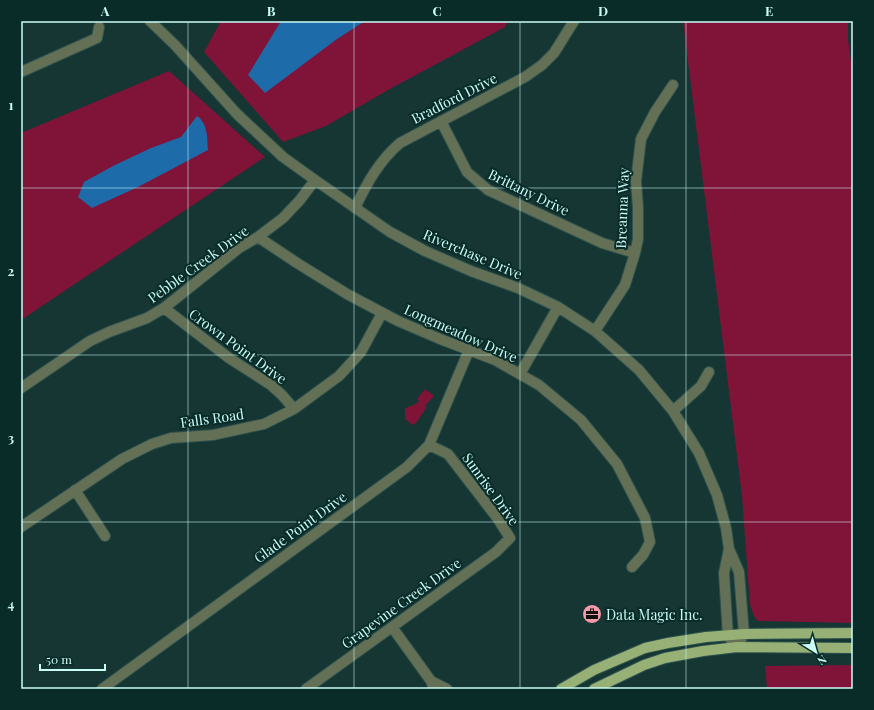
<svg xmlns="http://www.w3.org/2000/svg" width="874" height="710" font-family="'Playfair Display',serif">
<rect width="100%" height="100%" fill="#153633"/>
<path fill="#801338" d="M 221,21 L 508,21 L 505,27 L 388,90 L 326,126 L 283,142 L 204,52 Z
M 683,21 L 848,21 L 848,39 L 853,76 L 853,623 L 758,621 L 754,616 L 750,605 L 742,496 Z
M 169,71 L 265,157 L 21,320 L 21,133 Z
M 425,389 L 434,396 L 425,406 L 426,408 L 416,423 L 413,425 L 405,419 L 405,409 C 410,405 415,406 419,401 L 417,399 Z
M 853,665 L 853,689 L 767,689 L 765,666 Z"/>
<path fill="#1d6ba9" d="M 281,21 L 365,21 L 337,39 L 265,93 L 248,75 Z
M 197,116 C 208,124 207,137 208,150 L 138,187 L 92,208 L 78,197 L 84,182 L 113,166 L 151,148 L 181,137 Z"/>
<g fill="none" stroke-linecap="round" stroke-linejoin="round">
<defs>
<path id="minor" d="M 150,21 L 175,45 L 237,114 L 283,157 L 315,180 L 390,232 L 425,251 L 471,271 L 518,288 L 558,307 L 595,331 L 639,370 L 673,411 L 699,453 L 717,495 L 726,528 L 729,549 L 739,572 L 744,634 L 737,647 L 728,636 L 724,573 L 729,549
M 21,72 L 97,38 L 99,27
M 441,121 L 467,172 L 488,190 L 602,243 L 635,253
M 355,208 C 367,183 379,161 400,143 L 525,77 L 542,65 L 554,53 L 574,21
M 258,237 L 297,263 L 347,294 L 398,321 L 440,339 L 495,360 L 539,385 L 581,420 L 617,464 L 645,518 L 650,542 L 643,555 L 632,567
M 164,308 L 229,358 L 271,385 L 282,395 L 294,409
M 595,331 L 625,285 L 635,253 L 638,239 L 638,208 L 636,181 L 641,139 L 655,112 L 673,85
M 520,374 L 558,307
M 21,388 L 90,341 L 109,332 L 147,318 L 164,308 L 239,248 L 258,237 L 283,218 L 300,200 L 315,180
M 673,411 L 701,386 L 709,372
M 75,490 L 105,536
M 21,527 L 122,459 L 152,444 L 171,438 L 213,435 L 264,424 L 294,409 L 339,376 L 361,352 L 382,313
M 392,627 L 431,681 L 434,689
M 431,681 L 447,689
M 102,689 L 407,467 L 429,445 L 469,350
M 306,689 L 496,552 L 510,538 L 498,519 L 448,454 L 429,445"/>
<path id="major" d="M 561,689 L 594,670 L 645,648 L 668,643 L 706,637 L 744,634 L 853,633
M 594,689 L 644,665 L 665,658 L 703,651 L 737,647 L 853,648"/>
</defs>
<use href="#minor" stroke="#2f524e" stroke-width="12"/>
<use href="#major" stroke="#2f524e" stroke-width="12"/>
<use href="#minor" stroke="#637055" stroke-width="10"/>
<use href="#major" stroke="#96b076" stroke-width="10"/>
</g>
<path fill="none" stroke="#ccfcf7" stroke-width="1" stroke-opacity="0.55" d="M 188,21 L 188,689M 354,21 L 354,689M 520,21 L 520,689M 686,21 L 686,689M 21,188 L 853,188M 21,355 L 853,355M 21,522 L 853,522"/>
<defs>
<symbol id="office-disc" viewBox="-11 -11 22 22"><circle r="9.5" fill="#f39aaa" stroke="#092c29"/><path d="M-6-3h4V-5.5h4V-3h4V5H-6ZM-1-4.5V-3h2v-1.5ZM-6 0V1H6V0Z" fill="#111"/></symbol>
</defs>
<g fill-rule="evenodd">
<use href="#office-disc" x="581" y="603" width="22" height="22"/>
</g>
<g text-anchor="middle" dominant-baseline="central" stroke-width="4" stroke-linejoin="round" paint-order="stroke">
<g font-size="14" fill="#ccfcf7" stroke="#092c29">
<text transform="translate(454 98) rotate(-27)">Bradford Drive</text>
<text transform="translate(529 192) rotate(26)">Brittany Drive</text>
<text transform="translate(622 208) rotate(-88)">Breanna Way</text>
<text transform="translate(473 254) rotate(23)">Riverchase Drive</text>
<text transform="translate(198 264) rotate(-36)">Pebble Creek Drive</text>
<text transform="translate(461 333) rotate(24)">Longmeadow Drive</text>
<text transform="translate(238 346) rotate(36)">Crown Point Drive</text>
<text transform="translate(212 418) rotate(-8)">Falls Road</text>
<text transform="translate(491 489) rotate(54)">Sunrise Drive</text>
<text transform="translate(300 527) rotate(-36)">Glade Point Drive</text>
<text transform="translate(401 603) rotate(-36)">Grapevine Creek Drive</text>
</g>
<g font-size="14" fill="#ccfcf7" stroke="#092c29" text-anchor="start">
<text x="606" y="614">Data Magic Inc.</text>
</g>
</g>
<rect width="874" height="710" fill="none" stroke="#092c29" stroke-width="44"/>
<g transform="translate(816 652) rotate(143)" stroke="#092c29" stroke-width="3" paint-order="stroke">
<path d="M0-3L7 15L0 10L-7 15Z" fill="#ccfcf7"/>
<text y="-6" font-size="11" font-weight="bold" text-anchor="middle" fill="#ccfcf7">N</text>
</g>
<path d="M40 664v6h65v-6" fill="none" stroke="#ccfcf7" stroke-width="2"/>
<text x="46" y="664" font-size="12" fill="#ccfcf7" stroke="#092c29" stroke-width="3" paint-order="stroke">50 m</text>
<rect x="22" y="22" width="830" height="666" fill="none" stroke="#ccfcf7" stroke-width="1.5"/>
<g font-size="13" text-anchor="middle" font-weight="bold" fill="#ccfcf7">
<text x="105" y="16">A</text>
<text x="271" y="16">B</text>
<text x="437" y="16">C</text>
<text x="603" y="16">D</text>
<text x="769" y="16">E</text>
<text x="11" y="110">1</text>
<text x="11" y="276">2</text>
<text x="11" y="443">3</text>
<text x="11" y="609">4</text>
</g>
</svg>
